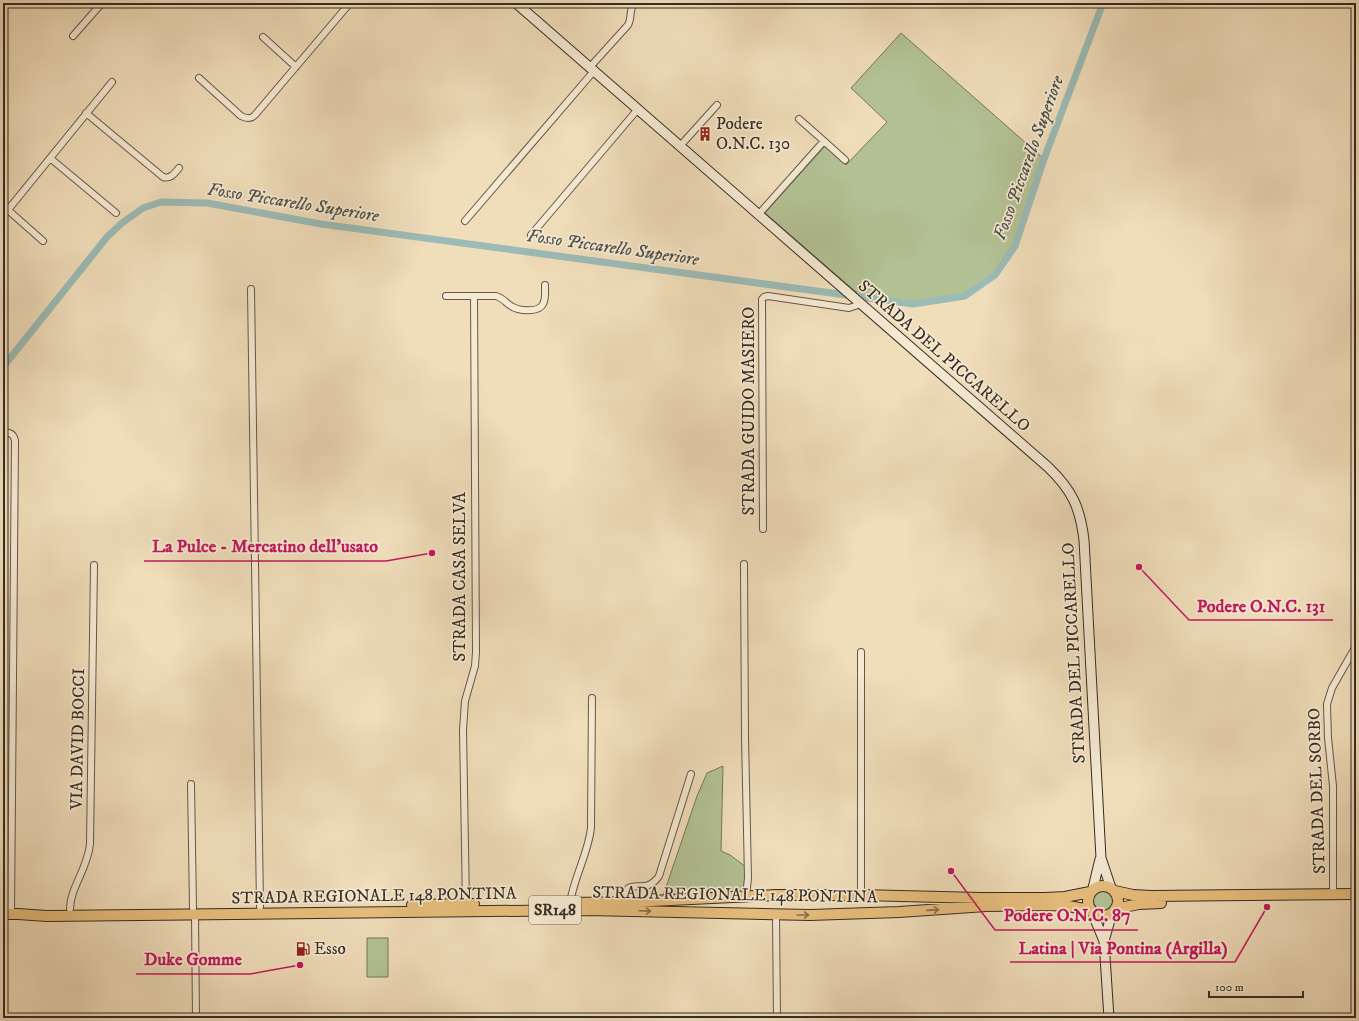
<svg xmlns="http://www.w3.org/2000/svg" width="1359" height="1021" font-family="'IM FELL DW Pica',serif">
<rect width="100%" height="100%" fill="#f0ddba"/>
<filter id="stains"><feTurbulence type="fractalNoise" baseFrequency=".005" numOctaves="4"/><feColorMatrix values="0 0 0 0 .2 0 0 0 0 .09 0 0 0 0 .02 0 0 0 .5 -.17"/></filter>
<radialGradient id="worn" r=".72"><stop offset=".6" stop-color="#630" stop-opacity="0"/><stop offset="1" stop-color="#630" stop-opacity=".3"/></radialGradient>
<path fill="#b3c295" stroke="#74775c" d="M 901,33 L 1044,159 L 1015,246 L 995,275 L 965,296 L 913,304 L 863,298 L 765,213 L 825,146 L 846,165 L 887,122 L 851,88 Z
M 723,766 L 721,851 L 730,855 L 746,867 L 744,891 L 663,896 L 697,796 L 707,773 Z
M1090 901a13 13 0 1 1 26 0a13 13 0 1 1-26 0Z
M 367,938 L 388,938 L 388,977 L 367,977 Z"/>
<g fill="none" stroke-linecap="round" stroke-linejoin="round">
<path stroke="#9bbbb6" stroke-width="7" d="M 3,367 L 107,237 L 122,223 L 143,208 L 161,202 L 207,203 L 321,224 L 913,304 L 965,296 L 995,275 L 1015,246 L 1044,159 L 1103,3"/>
<defs>
<path id="street" d="M 73,36 L 102,3
M 263,37 L 296,67
M 590,67 L 628,25 C 632,18 629,10 634,3
M 199,78 L 241,116 C 247,119 251,119 255,115 L 350,3
M 86,113 L 163,177 C 171,179 174,174 179,168
M 799,119 L 824,141
M 680,146 L 717,105
M 50,158 L 116,213
M 8,210 L 43,241
M 758,215 L 824,141 L 845,160
M 3,216 L 112,82
M 465,221 L 594,71
M 531,235 L 638,109
M 251,289 L 260,907
M 446,296 L 496,296 C 503,298 506,303 511,306 C 518,311 539,313 543,304 C 546,299 545,291 545,285
M 3,432 C 10,432 14,434 15,441 L 11,914
M 763,529 L 762,299 L 764,297 L 768,296 L 849,308 L 861,304
M 744,564 L 745,737 L 748,878 L 746,896
M 191,784 L 193,908
M 1333,894 L 1333,786 L 1328,738 L 1327,704 L 1332,688 L 1356,646
M 861,895 L 861,652
M 623,902 C 625,873 645,898 659,876 L 691,774
M 570,903 C 574,877 588,854 591,828 L 592,698
M 466,904 L 463,730 L 465,701 L 475,666 L 476,652 L 474,296
M 70,909 C 70,888 88,868 90,844 L 94,565
M 195,914 L 196,1018
M 776,915 L 777,1018"/>
<path id="secondary" d="M 516,3 L 1048,467 C 1072,490 1080,507 1084,540 L 1101,858 L 1111,888
M 1093,888 L 1100,859
M 1092,912 L 1104,941 L 1109,1018
M 1104,941 L 1112,913"/>
<path id="primary" d="M1088 901a15 15 0 1 1 30 0a15 15 0 1 1-30 0Z
M 1115,891 L 1133,895 L 1151,896 L 1356,894
M 572,903 L 630,902 L 776,895 L 861,895 L 981,898 L 1045,898 L 1065,897 L 1090,892
M 412,905 L 474,904
M 1115,909 L 1139,904 L 1161,903
M 3,914 L 18,914 L 47,916 L 588,910 L 810,915 L 899,912 L 986,906 L 1050,905 L 1068,906 L 1090,910"/>
</defs>
<use href="#street" stroke="#645849" stroke-width="8"/>
<use href="#secondary" stroke="#352c23" stroke-width="11"/>
<use href="#primary" stroke="#352c23" stroke-width="12"/>
<use href="#street" stroke="#f5e9d2" stroke-width="6"/>
<use href="#secondary" stroke="#f5e9d2" stroke-width="9"/>
<use href="#primary" stroke="#e8be7d" stroke-width="10"/>
</g>
<defs><path id="oneway-shaft" d="M-6 0H5M1.5-3L5.5 0L1.5 3" fill="none" stroke-width="1.6" stroke-linecap="round" stroke-linejoin="round"/></defs>
<g stroke="#866e4c">
<use href="#oneway-shaft" transform="translate(933 910) rotate(-4)"/>
<use href="#oneway-shaft" transform="translate(645 911) rotate(2)"/>
<use href="#oneway-shaft" transform="translate(803 915)"/>
</g>
<defs>
<symbol id="building-bare" viewBox="-9 -9 18 18"><path d="M-4-6H4V6H1V3H-1V6H-4ZM-2.5-4.3h1.7v1.8h-1.7ZM.8-4.3h1.7v1.8H.8ZM-2.5-1h1.7V.8h-1.7ZM.8-1h1.7V.8H.8Z" fill="#8f2418" stroke="#f5e9d2" stroke-width="2.5" paint-order="stroke"/></symbol>
<symbol id="fuel-bare" viewBox="-9 -9 18 18"><path d="M-5.5-6h7V0h2V4h1.3V-2.5L3-4.5l.8-.8L6-3V5H2.5V1h-1V6h-7ZM-4.2-4.7v3.2H.2V-4.7Z" fill="#8f2418" stroke="#f5e9d2" stroke-width="2.5" paint-order="stroke"/></symbol>
</defs>
<g fill-rule="evenodd">
<use href="#building-bare" x="695" y="124" width="20" height="20"/>
<use href="#fuel-bare" x="293" y="939" width="20" height="20"/>
</g>
<g text-anchor="middle" dominant-baseline="central" stroke-width="3.5" stroke-linejoin="round" paint-order="stroke">
<rect fill="#f5e9d2" stroke="#6f6558" stroke-width="1" x="529" y="896" width="52" height="28" rx="3"/>
<g font-size="16" font-weight="bold" fill="#352c23">
<text x="555" y="910">SR148</text>
</g>
<g font-size="17" fill="#352c23" stroke="#f5e9d2" text-anchor="start">
<text x="716" y="124">Podere<tspan x="716" dy="20">O.N.C. 130</tspan></text>
<text x="314" y="949">Esso</text>
</g>
<g font-size="17" fill="#352c23" stroke="#f5e9d2">
<text transform="translate(944 356) rotate(41)">STRADA DEL PICCARELLO</text>
<text transform="translate(749 411) rotate(-90)">STRADA GUIDO MASIERO</text>
<text transform="translate(460 577) rotate(-90)">STRADA CASA SELVA</text>
<text transform="translate(1074 653) rotate(-93)">STRADA DEL PICCARELLO</text>
<text transform="translate(78 739) rotate(-89)">VIA DAVID BOCCI</text>
<text transform="translate(1317 791) rotate(-92)">STRADA DEL SORBO</text>
<text transform="translate(735 895) rotate(1)">STRADA REGIONALE 148 PONTINA</text>
<text transform="translate(374 896) rotate(-1)">STRADA REGIONALE 148 PONTINA</text>
</g>
<g font-size="18" font-style="italic" fill="#4e5048" stroke="#f5e9d2">
<text transform="translate(1029 158) rotate(-70)">Fosso Piccarello Superiore</text>
<text transform="translate(293 203) rotate(9)">Fosso Piccarello Superiore</text>
<text transform="translate(613 248) rotate(8)">Fosso Piccarello Superiore</text>
</g>
</g>
<path fill="none" stroke="#c2185b" stroke-width="1.5" d="M432 553L386 561H144M1139 567L1189 620H1333M951 871L995 930H1138M1267 907L1235 962H1010M300 965L250 974H136"/>
<g fill="#c2185b" stroke="#f5e9d2" stroke-width="1.5">
<circle cx="432" cy="553" r="4"/>
<circle cx="1139" cy="567" r="4"/>
<circle cx="951" cy="871" r="4"/>
<circle cx="1267" cy="907" r="4"/>
<circle cx="300" cy="965" r="4"/>
</g>
<g font-size="18" text-anchor="middle" font-weight="bold" fill="#c2185b" stroke="#f5e9d2" stroke-width="3.5" stroke-linejoin="round" paint-order="stroke">
<text x="265" y="552">La Pulce - Mercatino dell'usato</text>
<text x="1261" y="612">Podere O.N.C. 131</text>
<text x="1067" y="921">Podere O.N.C. 87</text>
<text x="1123" y="954">Latina | Via Pontina (Argilla)</text>
<text x="193" y="965">Duke Gomme</text>
</g>
<rect width="1359" height="1021" fill="none" stroke="#f0ddba" stroke-width="16"/>
<rect x="4" y="4" width="1351" height="1013" fill="none" stroke="#352c23" stroke-width="2"/>
<rect x="8" y="8" width="1343" height="1005" fill="none" stroke="#352c23"/>
<path d="M1209 991v6h94v-6" fill="none" stroke="#352c23" stroke-width="2"/>
<text x="1215" y="991" font-size="12" fill="#352c23" stroke="#f5e9d2" stroke-width="3" paint-order="stroke">100 m</text>
<rect width="100%" height="100%" filter="url(#stains)"/>
<rect width="100%" height="100%" fill="url(#worn)"/>
</svg>
